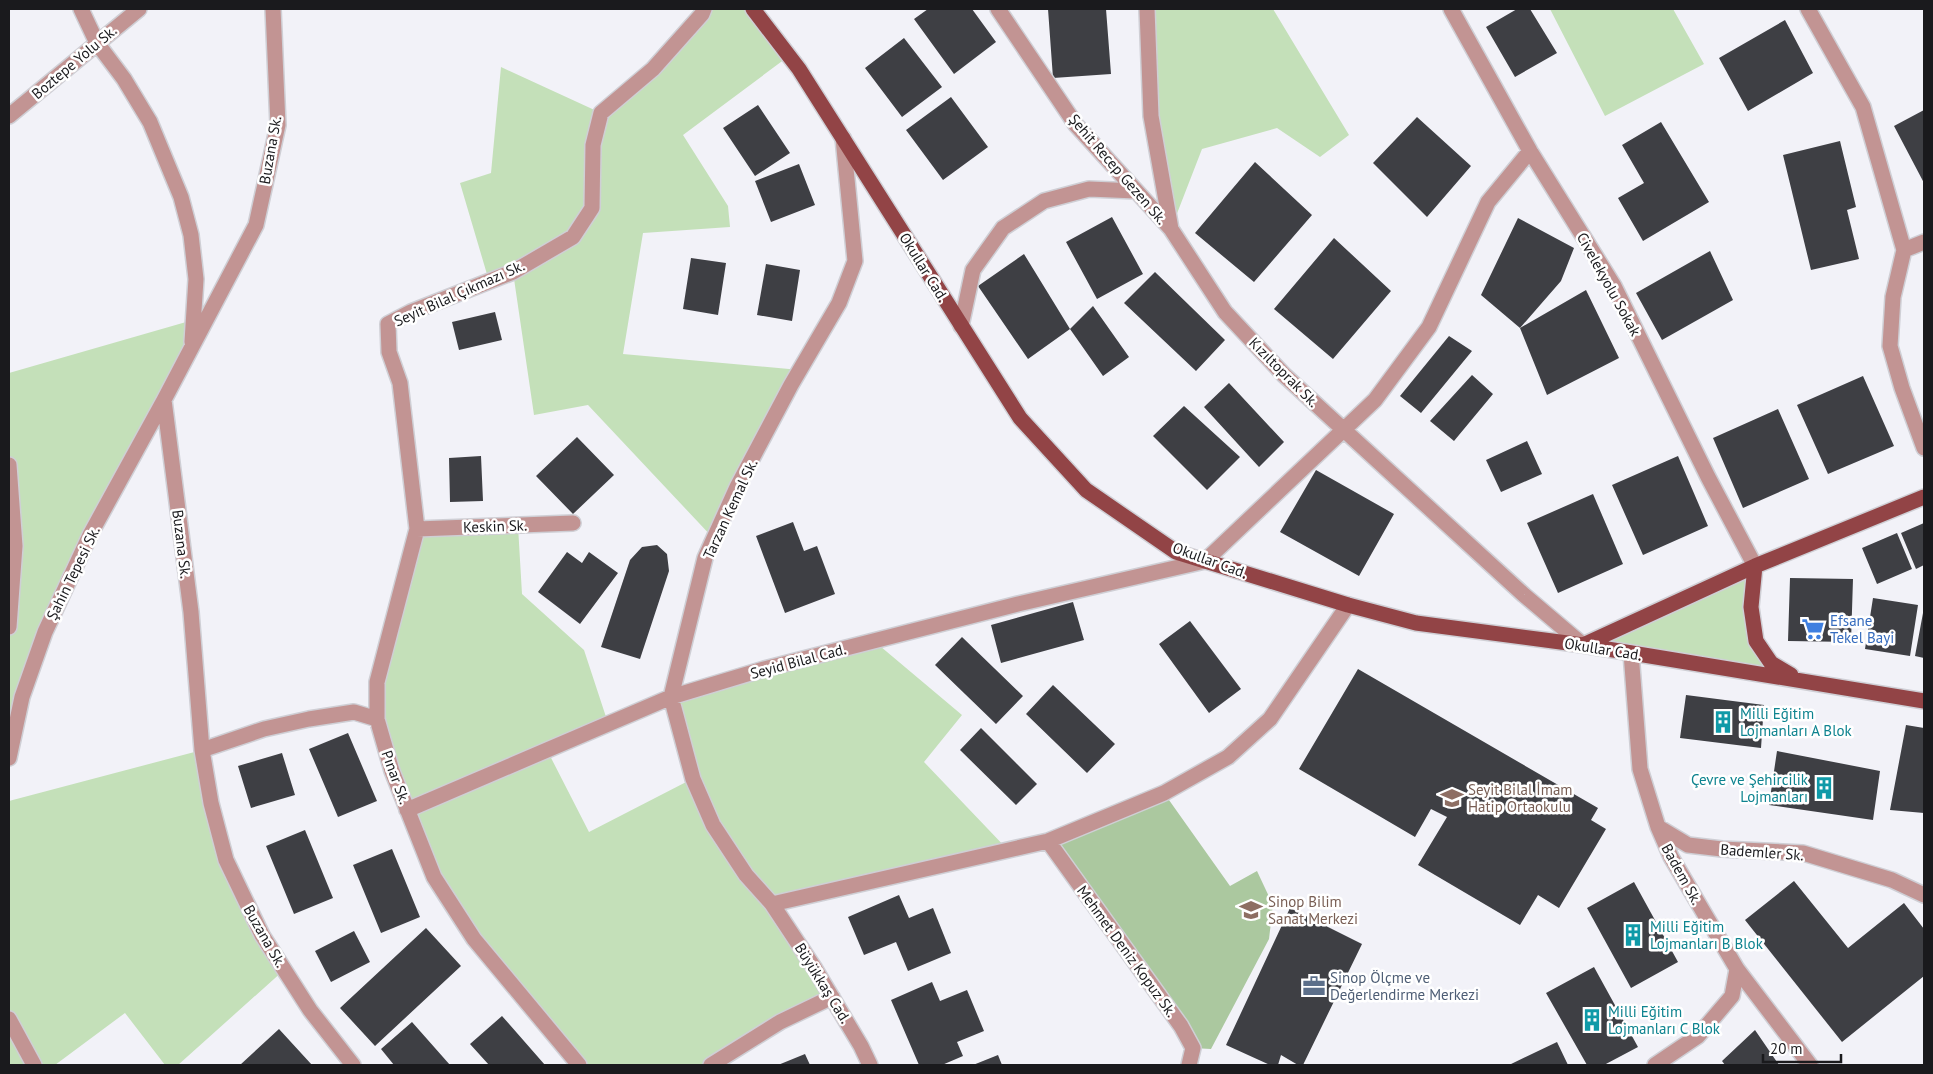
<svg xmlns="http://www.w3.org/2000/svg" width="1933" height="1074" font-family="'PT Sans',sans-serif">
<rect width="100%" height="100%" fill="#f2f2f8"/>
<path fill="#c4e0b9" d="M 704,9 L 753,9 L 789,56 L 683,135 L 728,206 L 730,227 L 643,233 L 623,354 L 800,370 L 714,539 L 588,405 L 534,415 L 513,272 L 489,281 L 460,183 L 491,173 L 501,67 L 601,113 Z
M 1147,9 L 1273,9 L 1349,135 L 1320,157 L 1277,128 L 1202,149 L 1171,229 Z
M 1550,9 L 1673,9 L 1704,64 L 1605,116 Z
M 193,320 L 192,348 L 45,632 L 9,758 L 9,373 Z
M 518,526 L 522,594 L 584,650 L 608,723 L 547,750 L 589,832 L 692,779 L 671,697 L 874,641 L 962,715 L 924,762 L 1008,850 L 772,903 L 832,997 L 711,1065 L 579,1065 L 434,877 L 392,771 L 377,682 L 417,529 Z
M 1755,566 L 1756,641 L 1801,680 L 1583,645 Z
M 202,750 L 226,860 L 284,970 L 178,1065 L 165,1065 L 125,1013 L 55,1065 L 9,1065 L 9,801 Z"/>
<path fill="#abc89f" d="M 1164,793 L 1230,886 L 1257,871 L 1273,905 L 1269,939 L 1211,1049 L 1193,1048 L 1048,841 Z"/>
<path fill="#3e3f44" d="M 928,9 L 972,9 L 996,42 L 954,74 L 914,19 Z
M 1048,9 L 1106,9 L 1111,74 L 1053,78 Z
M 1517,9 L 1530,9 L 1557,53 L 1515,77 L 1486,27 Z
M 1785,20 L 1813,73 L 1748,111 L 1719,58 Z
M 904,38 L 942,87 L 902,117 L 865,68 Z
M 951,97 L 988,147 L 943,180 L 906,130 Z
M 758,105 L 790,153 L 755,176 L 723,128 Z
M 1924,110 L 1924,183 L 1894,126 Z
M 1417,117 L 1471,166 L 1427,217 L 1373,163 Z
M 1661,122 L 1709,202 L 1643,241 L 1618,198 L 1644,183 L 1622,145 Z
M 1840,141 L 1856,207 L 1847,210 L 1859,259 L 1811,270 L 1783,155 Z
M 1255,162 L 1312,215 L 1254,282 L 1195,233 Z
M 799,164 L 815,205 L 771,222 L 755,181 Z
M 1112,217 L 1143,274 L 1097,299 L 1066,242 Z
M 1518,218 L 1574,248 L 1561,281 L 1520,328 L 1481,295 Z
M 1334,238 L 1391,291 L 1333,359 L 1274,309 Z
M 1710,251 L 1733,300 L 1662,340 L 1636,293 Z
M 1024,254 L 1070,329 L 1093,306 L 1129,357 L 1103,376 L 1070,329 L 1028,359 L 978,286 Z
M 691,258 L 726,263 L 718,315 L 683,309 Z
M 766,264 L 800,270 L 792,321 L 757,315 Z
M 1155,272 L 1225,340 L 1196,371 L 1124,303 Z
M 1586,290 L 1619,358 L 1547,395 L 1520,328 Z
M 495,312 L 502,340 L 459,350 L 452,322 Z
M 1449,336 L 1472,351 L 1421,413 L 1400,396 Z
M 1472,375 L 1493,394 L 1454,441 L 1430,421 Z
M 1863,376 L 1894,446 L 1828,474 L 1797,405 Z
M 1229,383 L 1284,442 L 1259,467 L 1204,407 Z
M 1184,406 L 1240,457 L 1207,490 L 1153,436 Z
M 1778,409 L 1809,479 L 1743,508 L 1713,438 Z
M 577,437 L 614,475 L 573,514 L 536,476 Z
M 1527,441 L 1542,474 L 1501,492 L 1486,460 Z
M 481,456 L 483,501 L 450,502 L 449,458 Z
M 1678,456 L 1708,526 L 1643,555 L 1612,485 Z
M 1316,470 L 1394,514 L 1359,576 L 1280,532 Z
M 1593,494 L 1623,564 L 1558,593 L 1527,523 Z
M 793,522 L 804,551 L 817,546 L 835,594 L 785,613 L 756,536 Z
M 1924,523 L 1924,565 L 1916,569 L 1901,533 Z
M 1897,533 L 1912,569 L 1877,584 L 1862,548 Z
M 657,545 L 667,554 L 669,571 L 640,659 L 601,647 L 630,560 L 642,547 Z
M 567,552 L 582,563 L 589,552 L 618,573 L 580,624 L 538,592 Z
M 1790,578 L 1853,579 L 1851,642 L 1788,641 Z
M 1873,598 L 1918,605 L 1910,656 L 1865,649 Z
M 1073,602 L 1084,640 L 1001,663 L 991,625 Z
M 1923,613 L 1924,613 L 1924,658 L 1915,656 Z
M 1190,621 L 1241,689 L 1209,713 L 1159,644 Z
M 962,637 L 1023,696 L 996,724 L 935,665 Z
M 1358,669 L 1598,808 L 1591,820 L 1606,829 L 1559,908 L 1538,895 L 1520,925 L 1418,865 L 1447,817 L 1431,809 L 1415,837 L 1299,769 Z
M 1053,685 L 1115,744 L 1087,773 L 1026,714 Z
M 1686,695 L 1764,705 L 1761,748 L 1680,738 Z
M 1906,725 L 1924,728 L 1924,813 L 1890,810 Z
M 981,728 L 1037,784 L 1016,805 L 960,750 Z
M 348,733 L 377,801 L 338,817 L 309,749 Z
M 1777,751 L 1880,771 L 1873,820 L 1769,805 Z
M 282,753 L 295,795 L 251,808 L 238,766 Z
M 305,830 L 333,898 L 294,914 L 266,846 Z
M 392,849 L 420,917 L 381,933 L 353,865 Z
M 1794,881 L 1848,948 L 1904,903 L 1924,929 L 1924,976 L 1842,1042 L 1745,920 Z
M 1634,882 L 1678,962 L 1631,988 L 1587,908 Z
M 899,895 L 909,918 L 933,908 L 951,953 L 908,971 L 896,942 L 864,955 L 848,917 Z
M 1290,908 L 1362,944 L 1303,1065 L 1298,1065 L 1281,1055 L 1278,1065 L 1270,1065 L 1226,1045 Z
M 426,928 L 461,966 L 375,1046 L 340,1008 Z
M 354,931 L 370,962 L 331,982 L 315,951 Z
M 1594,967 L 1638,1047 L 1604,1065 L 1587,1065 L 1546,993 Z
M 932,982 L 940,1001 L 967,990 L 984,1031 L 957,1042 L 963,1056 L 942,1065 L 919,1065 L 891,1000 Z
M 502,1016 L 545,1065 L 489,1065 L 470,1044 Z
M 412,1022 L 450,1065 L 394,1065 L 381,1049 Z
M 279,1029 L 312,1065 L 240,1065 Z
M 1755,1030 L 1779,1065 L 1725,1065 L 1722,1061 Z
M 1557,1042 L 1568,1065 L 1509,1065 Z
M 805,1054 L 810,1065 L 778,1065 Z
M 998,1055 L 1002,1065 L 973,1065 Z"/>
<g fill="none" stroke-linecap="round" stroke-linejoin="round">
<defs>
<path id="minor" d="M 81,9 L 97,43 L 124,79 L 150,122 L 181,197 L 191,235 L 196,279 L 192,342
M 998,9 L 1076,125 L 1171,229
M 1147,9 L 1151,116 L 1171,229 L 1225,312 L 1284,375 L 1524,595 L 1583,645
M 1451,9 L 1530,151 L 1614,286 L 1708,477 L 1755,566
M 1808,9 L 1863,107 L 1904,250 L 1893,297 L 1890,346 L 1902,388 L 1924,448
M 9,116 L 139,9
M 843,138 L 855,261 L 839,303 L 791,385 L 737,487 L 705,558 L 671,697 L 693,779 L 713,825 L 746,875 L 772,904 L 815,969 L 861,1046 L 870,1065
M 1904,250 L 1924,242
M 961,326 L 973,270 L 1003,228 L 1044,201 L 1089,189 L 1136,191
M 164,400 L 191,612 L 202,750 L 211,803 L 226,860 L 262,935 L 310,1010 L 353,1065
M 9,465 L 15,546 L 9,627
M 417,529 L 573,523
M 1631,653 L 1640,769 L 1658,827 L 1671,857 L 1737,969 L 1810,1065
M 202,750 L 264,729 L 309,719 L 354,712 L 377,719
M 9,758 L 22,697 L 45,632 L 91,533 L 164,400 L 256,225 L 278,125 L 273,9
M 407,810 L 671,697 L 764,669 L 1018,604 L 1205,561 L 1375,400 L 1429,327 L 1488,202 L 1530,151
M 1658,827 L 1688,845 L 1722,849 L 1803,853 L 1892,880 L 1924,895
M 1048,841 L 1181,1026 L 1193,1048 L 1189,1065
M 772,904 L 1048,841 L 1164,793 L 1228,757 L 1270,719 L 1348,605
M 9,1019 L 34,1065
M 579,1065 L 474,939 L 434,877 L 392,771 L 377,719 L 377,682 L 417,529 L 400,383 L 389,352 L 388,324 L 411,312 L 513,272 L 573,237 L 592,208 L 593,145 L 601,113 L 653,69 L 702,14 L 704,9
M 711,1065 L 780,1022 L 832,997
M 1655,1065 L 1698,1036 L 1732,996 L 1737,969"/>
<path id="major" d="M 753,9 L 799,69 L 1020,418 L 1086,490 L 1176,552 L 1348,605 L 1416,623 L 1583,645 L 1924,701
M 1755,566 L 1751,607 L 1756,641 L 1771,663 L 1791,675
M 1583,645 L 1755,566 L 1924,497"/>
</defs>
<use href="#minor" stroke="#cfcfd5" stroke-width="18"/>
<use href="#major" stroke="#cfcfd5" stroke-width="18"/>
<use href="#minor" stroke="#c29493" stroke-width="15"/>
<use href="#major" stroke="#924446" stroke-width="15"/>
</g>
<defs>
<symbol id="supermarket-bare" viewBox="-9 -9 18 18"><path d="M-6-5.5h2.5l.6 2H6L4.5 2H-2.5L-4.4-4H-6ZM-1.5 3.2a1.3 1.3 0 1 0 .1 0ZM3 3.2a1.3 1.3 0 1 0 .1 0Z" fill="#3f7fe0" stroke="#fff" stroke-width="2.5" paint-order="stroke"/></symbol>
<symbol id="building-bare" viewBox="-9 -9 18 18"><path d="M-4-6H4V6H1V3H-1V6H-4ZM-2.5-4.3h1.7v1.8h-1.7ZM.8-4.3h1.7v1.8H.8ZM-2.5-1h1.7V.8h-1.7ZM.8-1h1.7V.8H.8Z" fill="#0f9aa8" stroke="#fff" stroke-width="2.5" paint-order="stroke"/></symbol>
<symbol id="school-bare" viewBox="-9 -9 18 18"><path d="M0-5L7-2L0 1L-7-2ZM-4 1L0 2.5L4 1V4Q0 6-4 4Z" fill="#8d6e63" stroke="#fff" stroke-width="2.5" paint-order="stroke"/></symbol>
<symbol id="office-bare" viewBox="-9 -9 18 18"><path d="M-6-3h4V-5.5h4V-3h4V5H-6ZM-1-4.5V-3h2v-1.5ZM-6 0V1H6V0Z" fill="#5c6f8a" stroke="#fff" stroke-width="2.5" paint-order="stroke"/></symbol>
</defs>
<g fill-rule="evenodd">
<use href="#supermarket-bare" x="1797" y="613" width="32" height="32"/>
<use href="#building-bare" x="1707" y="706" width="32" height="32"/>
<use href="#building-bare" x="1808" y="772" width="32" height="32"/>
<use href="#school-bare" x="1436" y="782" width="32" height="32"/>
<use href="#school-bare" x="1235" y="894" width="32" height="32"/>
<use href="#building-bare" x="1617" y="919" width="32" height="32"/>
<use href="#office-bare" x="1298" y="970" width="32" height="32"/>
<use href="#building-bare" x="1576" y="1004" width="32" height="32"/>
</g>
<g text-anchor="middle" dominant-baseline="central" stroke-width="5" stroke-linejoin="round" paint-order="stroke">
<g font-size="15" fill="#1a1a1d" stroke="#fff">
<text transform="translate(74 62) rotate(-40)">Boztepe Yolu Sk.</text>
<text transform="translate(270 150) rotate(-80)">Buzana Sk.</text>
<text transform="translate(1118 169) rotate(49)">Şehit Recep Gezen Sk.</text>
<text transform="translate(924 267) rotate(58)">Okullar Cad.</text>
<text transform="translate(1609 284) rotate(61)">Civelekyolu Sokak</text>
<text transform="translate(459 293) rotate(-24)">Seyit Bilal Çıkmazı Sk.</text>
<text transform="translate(1284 372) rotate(45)">Kızıltoprak Sk.</text>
<text transform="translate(730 509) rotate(-65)">Tarzan Kemal Sk.</text>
<text transform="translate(495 526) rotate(-2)">Keskin Sk.</text>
<text transform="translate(182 544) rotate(83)">Buzana Sk.</text>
<text transform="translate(1210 560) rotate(20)">Okullar Cad.</text>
<text transform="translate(73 573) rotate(-64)">Şahin Tepesi Sk.</text>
<text transform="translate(1603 649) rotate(9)">Okullar Cad.</text>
<text transform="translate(798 661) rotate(-15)">Seyid Bilal Cad.</text>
<text transform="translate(396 777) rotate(70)">Pınar Sk.</text>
<text transform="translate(1762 852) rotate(4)">Bademler Sk.</text>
<text transform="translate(1682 874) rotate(61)">Badem Sk.</text>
<text transform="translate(265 936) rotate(60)">Buzana Sk.</text>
<text transform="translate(1127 951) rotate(54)">Mehmet Deniz Kopuz Sk.</text>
<text transform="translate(823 983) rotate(58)">Büyükkaş Cad.</text>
</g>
<g font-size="15" fill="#366cbe" stroke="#fff" text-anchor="start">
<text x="1830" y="620">Efsane<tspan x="1830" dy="17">Tekel Bayi</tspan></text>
</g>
<g font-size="15" fill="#0d838f" stroke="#fff" text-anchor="start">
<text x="1740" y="713">Milli Eğitim<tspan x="1740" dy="17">Lojmanları A Blok</tspan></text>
<text x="1808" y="779" text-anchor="end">Çevre ve Şehircilik<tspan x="1808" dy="17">Lojmanları</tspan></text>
<text x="1650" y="926">Milli Eğitim<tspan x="1650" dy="17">Lojmanları B Blok</tspan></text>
<text x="1608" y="1011">Milli Eğitim<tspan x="1608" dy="17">Lojmanları C Blok</tspan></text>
</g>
<g font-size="15" fill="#785e54" stroke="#fff" text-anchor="start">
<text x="1468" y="789">Seyit Bilal İmam<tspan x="1468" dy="17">Hatip Ortaokulu</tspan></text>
<text x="1268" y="901">Sinop Bilim<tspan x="1268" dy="17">Sanat Merkezi</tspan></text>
</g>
<g font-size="15" fill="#4e5e75" stroke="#fff" text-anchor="start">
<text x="1330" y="977">Sinop Ölçme ve<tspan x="1330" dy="17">Değerlendirme Merkezi</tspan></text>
</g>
</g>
<rect width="1933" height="1074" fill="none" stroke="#1a1a1d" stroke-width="20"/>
<path d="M1763 1054v8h78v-8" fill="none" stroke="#1a1a1d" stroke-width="2.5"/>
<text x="1770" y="1054" font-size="15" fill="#1a1a1d" stroke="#ffffff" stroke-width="4" paint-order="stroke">20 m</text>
</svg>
